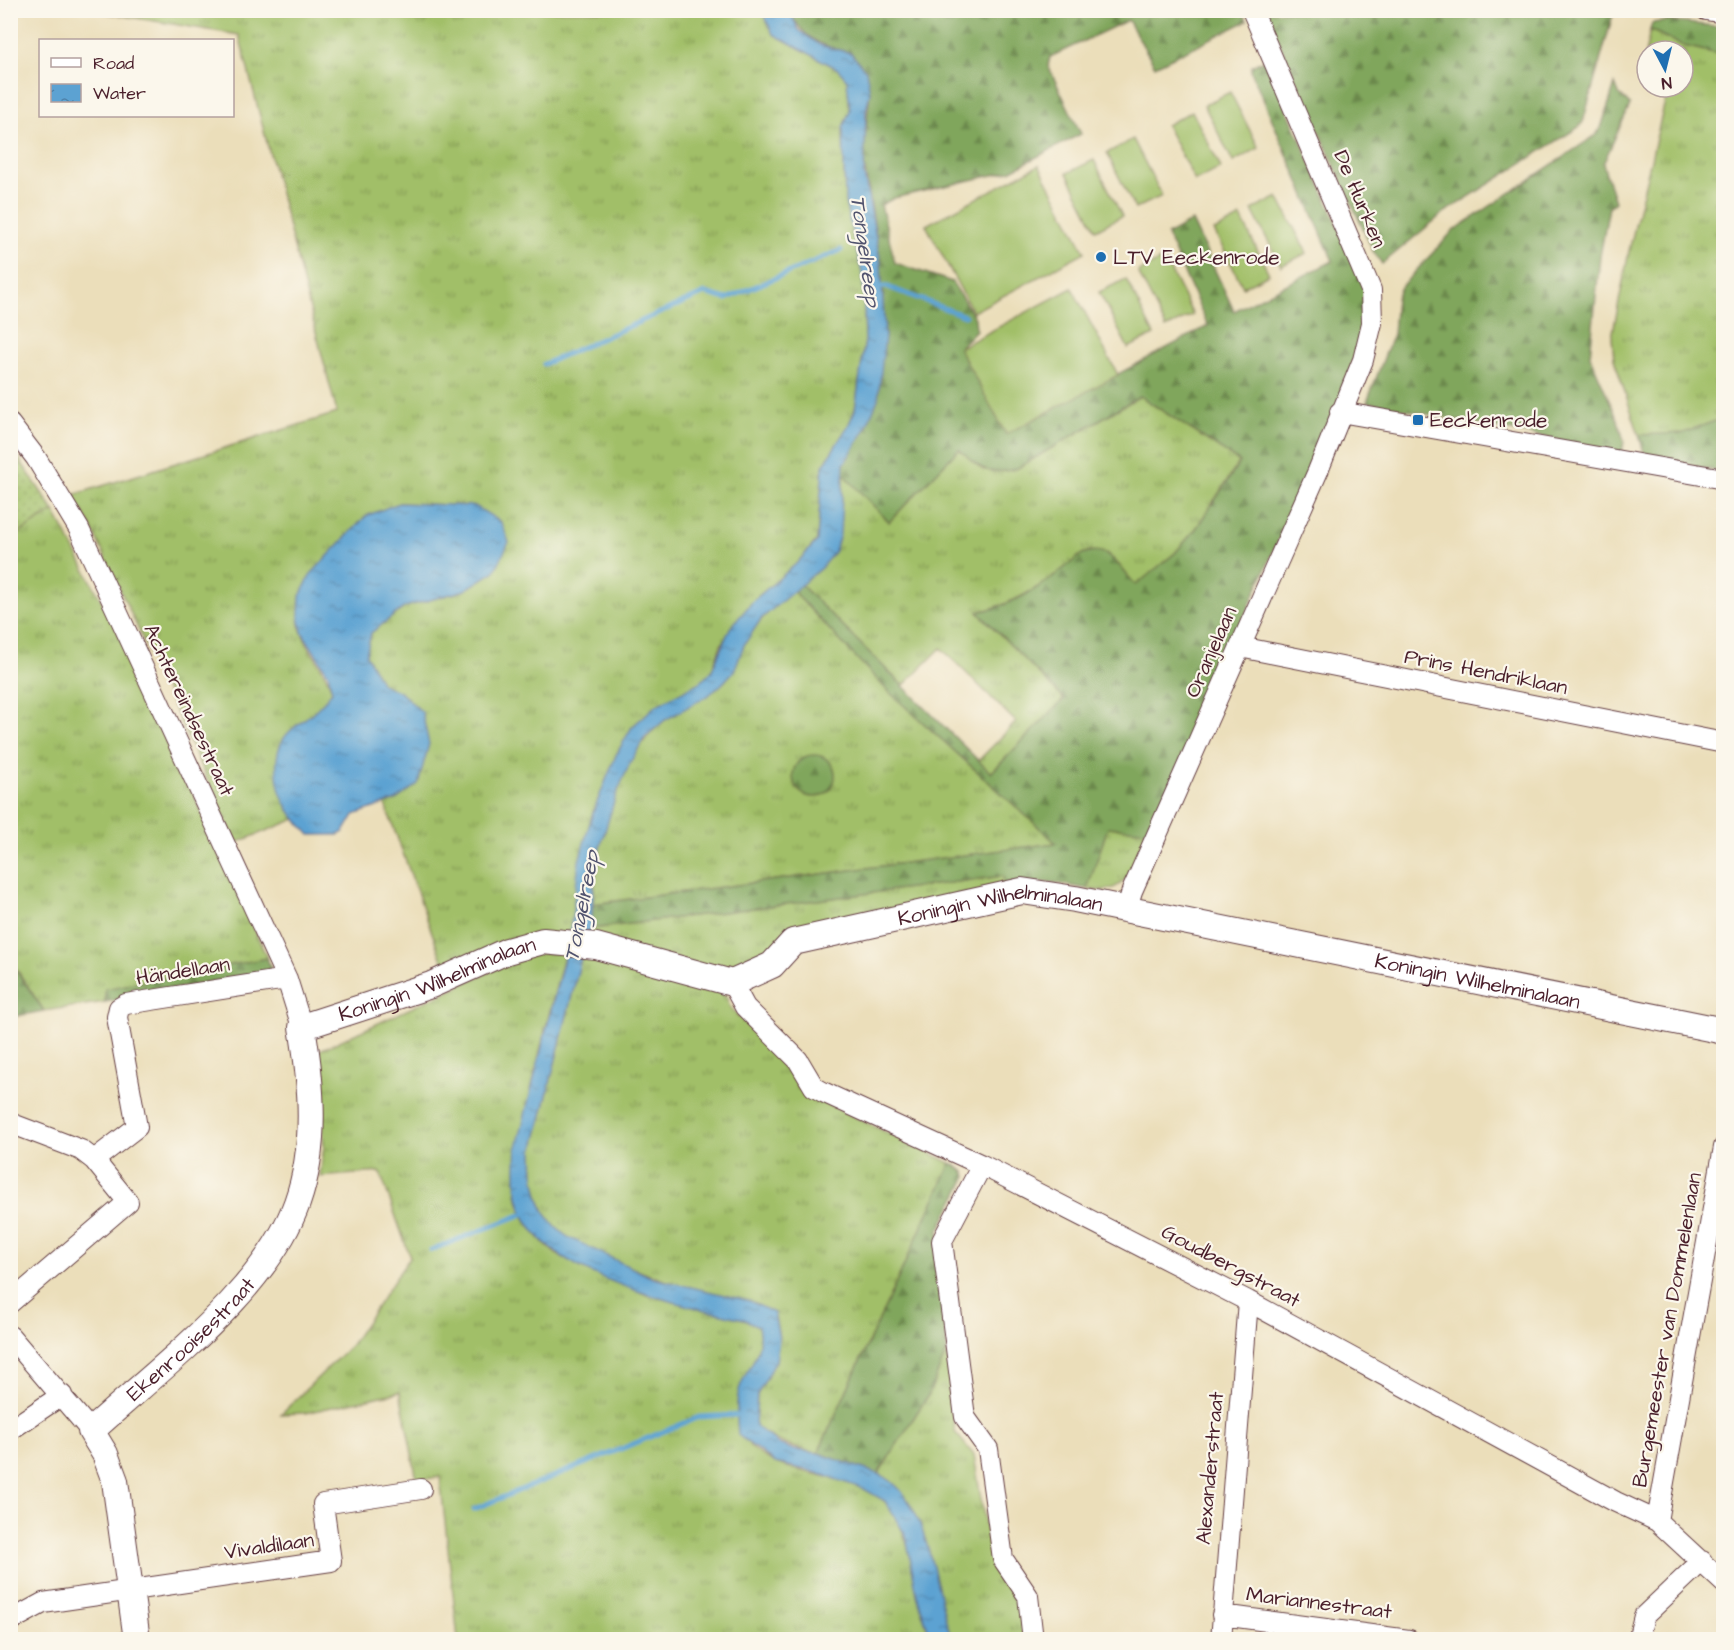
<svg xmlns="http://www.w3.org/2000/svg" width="1734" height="1650" font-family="'Architects Daughter',sans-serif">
<defs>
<pattern id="grass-tufts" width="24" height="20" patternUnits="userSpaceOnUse" patternTransform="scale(1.5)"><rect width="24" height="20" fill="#a1bf67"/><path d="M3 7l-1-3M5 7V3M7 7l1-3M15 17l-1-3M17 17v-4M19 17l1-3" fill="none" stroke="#859b55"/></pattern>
<pattern id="forest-firs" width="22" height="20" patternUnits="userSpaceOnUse" patternTransform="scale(1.5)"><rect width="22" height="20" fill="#80a65c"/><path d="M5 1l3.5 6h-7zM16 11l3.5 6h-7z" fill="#6b874c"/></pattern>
<pattern id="park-dots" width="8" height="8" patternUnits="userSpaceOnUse" patternTransform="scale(1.5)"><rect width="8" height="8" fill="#a1bf67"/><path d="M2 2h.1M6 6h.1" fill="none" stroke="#859b55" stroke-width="1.8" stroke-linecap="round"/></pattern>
<pattern id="water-ripples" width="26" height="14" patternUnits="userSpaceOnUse" patternTransform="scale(1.5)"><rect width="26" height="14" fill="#5ca2d2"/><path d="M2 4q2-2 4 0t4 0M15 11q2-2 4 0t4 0" fill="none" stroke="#4e83ab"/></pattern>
</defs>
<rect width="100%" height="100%" fill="#fbf7ec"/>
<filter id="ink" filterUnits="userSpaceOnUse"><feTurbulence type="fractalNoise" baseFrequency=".0167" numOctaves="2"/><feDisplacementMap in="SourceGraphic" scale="12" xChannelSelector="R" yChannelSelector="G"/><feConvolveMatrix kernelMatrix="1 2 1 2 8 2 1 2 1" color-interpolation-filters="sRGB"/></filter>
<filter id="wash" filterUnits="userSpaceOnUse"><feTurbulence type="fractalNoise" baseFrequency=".008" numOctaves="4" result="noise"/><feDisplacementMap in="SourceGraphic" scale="24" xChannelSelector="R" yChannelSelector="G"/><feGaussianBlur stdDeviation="1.35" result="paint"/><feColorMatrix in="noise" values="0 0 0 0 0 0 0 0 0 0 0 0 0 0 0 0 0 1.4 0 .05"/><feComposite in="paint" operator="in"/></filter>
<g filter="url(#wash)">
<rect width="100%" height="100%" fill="#ebdeba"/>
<path fill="url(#grass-tufts)" stroke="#766f49" stroke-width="1.5" fill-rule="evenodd" d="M 94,11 L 762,11 L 773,34 L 838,69 L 847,80 L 850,111 L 843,127 L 845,202 L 863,277 L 865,340 L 855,410 L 848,426 L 823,466 L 817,540 L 796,564 L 754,600 L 721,645 L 711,672 L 700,682 L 655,706 L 632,727 L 616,755 L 592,815 L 570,934 L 446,971 L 385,804 L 396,800 L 400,693 L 382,685 L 366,655 L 371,633 L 405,607 L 465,590 L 475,506 L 399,503 L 300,596 C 299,607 298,618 301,630 C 308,652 326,668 332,691 L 320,709 L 288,734 L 288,809 L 296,819 L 236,843 L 90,524 L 73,495 L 337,413 L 239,35 Z
M 1650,30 L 1684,46 L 1723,55 L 1724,418 L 1683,434 L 1639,435 L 1614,359 L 1612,337 L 1629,251 L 1667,93 L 1647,92 L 1639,83 ZM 1647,51 L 1683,51 L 1683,87 L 1647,87 Z
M 1140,396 L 1240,461 L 1195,530 L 1175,553 L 1136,586 L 1107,553 L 1090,551 L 1082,554 C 1050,580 1020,603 978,612 L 1064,699 L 991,773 L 978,761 L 1016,722 L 941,648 L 903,686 L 800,584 C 848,549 838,528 843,474 L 889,522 L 959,449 L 983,470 L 1016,469 Z
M 54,511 L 132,658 L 267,958 L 105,989 L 105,1002 L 44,1011 L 11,961 L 10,538 Z
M 792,590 L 887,690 L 1057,843 L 593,904 C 596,846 616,758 664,721 C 683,705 708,700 725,681 C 735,670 737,658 744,645 C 755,623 773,607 792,590 Z
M 1108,827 L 1150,831 C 1137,861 1128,899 1087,889 Z
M 1003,876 L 1005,886 L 772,952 L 727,973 L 589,936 L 591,929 Z
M 565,952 C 551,1008 535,1064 525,1121 C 520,1148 512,1176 519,1203 C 525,1224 540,1241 556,1254 L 647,1295 L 744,1319 L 758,1326 L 761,1339 L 759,1354 L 747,1372 L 749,1445 C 782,1482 868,1469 893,1512 C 917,1551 914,1597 931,1639 L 458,1639 L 440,1477 L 417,1480 L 400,1392 L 305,1413 L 281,1414 L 351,1345 L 410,1257 L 380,1172 L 320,1177 L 324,1146 L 318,1055 L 320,1050 L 517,959 L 534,954 Z
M 582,955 L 716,987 L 726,996 L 730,1007 L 788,1068 L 812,1097 L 951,1163 L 818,1453 C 792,1449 776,1442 755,1426 L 757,1395 L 776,1361 L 779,1338 L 774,1313 C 710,1294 646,1279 587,1247 C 577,1242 564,1237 556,1228 C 536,1206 533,1180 533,1151 Z
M 947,1350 L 955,1432 L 974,1455 L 991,1561 L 1018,1595 L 1024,1639 L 952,1639 L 887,1478 L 878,1474 L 929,1394 Z"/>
<path fill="url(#forest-firs)" stroke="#656244" stroke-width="1.5" d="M 789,11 L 1243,11 L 1247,21 L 1155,66 L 1128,20 L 1050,57 L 1048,66 L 1081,134 L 1010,171 L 894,198 L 881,205 L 895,263 L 952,282 L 975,318 L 976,330 L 959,348 L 1006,434 L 1208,326 L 1167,235 L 1192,221 L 1234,311 L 1333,261 L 1251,71 L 1252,66 L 1265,59 L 1364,285 L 1368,324 L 1338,405 L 1150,831 L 1108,827 L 1087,889 L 1050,882 L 1005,886 L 1003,876 L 591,929 L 593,904 L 1056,843 L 887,690 L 792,590 L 800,584 L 991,773 L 1064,699 L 978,612 C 1020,604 1050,580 1082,554 C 1110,543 1119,568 1136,585 L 1175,553 L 1195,530 L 1240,462 L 1140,396 L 1016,469 C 985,476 981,469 959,449 L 889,522 L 843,474 L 844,464 L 852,449 L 885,336 L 881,264 L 863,157 L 870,92 L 851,53 C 819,45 805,40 789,11 Z
M 1265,11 L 1614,11 L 1583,122 L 1579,127 L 1445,212 L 1382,264 L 1373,251 Z
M 1668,21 L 1723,27 L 1723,55 L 1684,46 L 1650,30 L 1652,23 Z
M 1615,84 L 1619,94 L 1630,105 L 1603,164 L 1615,202 L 1609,207 L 1600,256 L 1590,356 L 1618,420 L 1624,441 L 1622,453 L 1367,402 L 1393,334 L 1396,298 L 1401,287 L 1453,231 L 1596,135 L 1601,128 Z
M 1723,418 L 1723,472 L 1645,456 L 1639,435 L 1683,433 Z
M793 776a21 21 0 1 1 42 0a21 21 0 1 1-42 0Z
M 267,958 L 272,971 L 105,1002 L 105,989 Z
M 10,961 L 44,1011 L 11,1017 Z
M 951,1163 L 965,1172 L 966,1178 L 939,1230 L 947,1350 L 929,1394 L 878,1474 L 818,1453 Z"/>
<path fill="url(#park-dots)" stroke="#766f49" stroke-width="1.5" d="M 11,447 L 54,511 L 11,538 L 10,538 Z"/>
<path fill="#a1bf67" stroke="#766f49" stroke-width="1.5" d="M 1230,92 L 1259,148 L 1233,162 L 1204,105 Z
M 1192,111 L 1221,168 L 1195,181 L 1166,125 Z
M 1133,139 L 1162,196 L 1135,209 L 1107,153 Z
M 1094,160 L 1122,216 L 1096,230 L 1067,173 Z
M 1039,165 L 1085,252 L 973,312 L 926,225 Z
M 1278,197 L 1307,253 L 1281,266 L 1252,210 Z
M 1241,217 L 1269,274 L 1243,287 L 1214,231 Z
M 1164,258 L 1193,315 L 1166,328 L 1138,272 Z
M 1126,279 L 1154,335 L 1128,348 L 1099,292 Z
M 1072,288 L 1118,375 L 1006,434 L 959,348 Z"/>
<path fill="url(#water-ripples)" stroke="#53607e" stroke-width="1.5" d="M 762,11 L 789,11 L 799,30 L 820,45 L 851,53 L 866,71 L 870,92 L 866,111 L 864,174 L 881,264 L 885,336 L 878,399 L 865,430 L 844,464 L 840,534 L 835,551 L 821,568 L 761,619 L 744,645 L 734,671 L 722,684 L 709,695 L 665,720 L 645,737 L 630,763 L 616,795 L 595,864 L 591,929 L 582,955 L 533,1151 C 533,1185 538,1217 568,1237 L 653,1278 L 750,1301 L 774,1313 L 779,1338 L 776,1361 L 757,1395 L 755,1426 L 779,1444 L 794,1450 L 818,1453 L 878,1474 C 930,1494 934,1593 952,1639 L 931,1639 L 917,1595 L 906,1536 L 885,1501 L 864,1489 L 811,1471 L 775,1463 L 738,1435 C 737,1420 735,1402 740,1387 C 749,1362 764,1356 758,1326 L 744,1319 C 684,1306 560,1278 528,1223 C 514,1200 515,1173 517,1147 L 570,934 L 579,861 L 592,815 L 616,755 L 632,727 L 655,706 L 700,682 L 711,672 L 730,628 L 754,600 L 796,564 L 817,541 L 823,466 L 848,426 L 855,410 L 865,340 L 863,277 L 845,202 L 843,127 L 850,111 L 847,80 L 838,69 L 773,34 Z
M 399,503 L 475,506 L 501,522 L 509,542 L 495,571 L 465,590 L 405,607 L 371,633 L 366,655 L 382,684 L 400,692 L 422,712 L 429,744 L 418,784 L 396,800 L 354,815 L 344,832 L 338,835 L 310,835 C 303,827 295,819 289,810 C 275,789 270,751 289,732 C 306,717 319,710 332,691 L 328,674 L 302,632 L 299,617 L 300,596 L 311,574 L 366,516 Z"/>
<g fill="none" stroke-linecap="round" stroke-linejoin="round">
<path stroke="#5ca2d2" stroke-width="5" d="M 881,287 L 888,287 L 965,316
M 544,364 L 705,293 L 726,299 L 841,250
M 431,1250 L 523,1214
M 474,1509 L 699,1417 L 737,1415"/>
</g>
</g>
<g filter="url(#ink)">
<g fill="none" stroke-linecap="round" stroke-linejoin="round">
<defs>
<path id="minor" d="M 1706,10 L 1724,13
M 1340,412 L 1724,479
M 10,424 L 36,458 L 79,529 L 287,979 L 302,1027
M 1240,647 L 1724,743
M 1126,911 L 1132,891 L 1318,471 L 1363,360 L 1372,323 L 1371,290 L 1252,10
M 732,983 L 745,1007 L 798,1060 L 814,1087 L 823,1092 L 982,1165 L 1248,1301 L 1616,1502 L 1657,1521 L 1724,1583
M 10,1123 L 81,1150 L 94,1160 L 128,1202 L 10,1303
M 94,1160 L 137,1127 L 117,1017 L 119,1008 L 126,1004 L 287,979
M 982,1165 L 942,1241 L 965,1417 L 988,1449 L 1003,1559 L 1028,1596 L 1033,1640
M 10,1336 L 91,1431
M 10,1430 L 62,1395
M 1657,1521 L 1724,1147
M 1222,1615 L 1409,1640
M 10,1621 L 43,1603 L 331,1561 L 323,1504 L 421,1489
M 1221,1640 L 1248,1301
M 1638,1640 L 1644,1616 L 1702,1561"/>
<g id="tertiary">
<path id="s1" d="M 137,1640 L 115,1481 L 105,1454 L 91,1431 C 159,1368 265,1292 297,1203 C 317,1147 312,1085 302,1027 L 431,985 L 507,951 L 543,941 L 596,946 L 732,983 L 772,965 L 793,942 L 1022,891 L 1075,899 L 1724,1031"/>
</g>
</defs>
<use href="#minor" stroke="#623c40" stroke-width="22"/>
<use href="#tertiary" stroke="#623c40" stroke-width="28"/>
<use href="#minor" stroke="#fff" stroke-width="20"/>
<use href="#tertiary" stroke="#fff" stroke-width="26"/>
</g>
</g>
<g fill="#1f6fb2" stroke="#fbf7ec" stroke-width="2">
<circle cx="1101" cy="257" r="6"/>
<rect x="1412" y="414" width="12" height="12" rx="3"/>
</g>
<g text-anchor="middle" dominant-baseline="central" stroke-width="4.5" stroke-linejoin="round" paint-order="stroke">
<g font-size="21" fill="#4a1f2b" stroke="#fbf7ec">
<text transform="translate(1360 199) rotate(67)">De Hurken</text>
<text transform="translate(1211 652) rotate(-66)">Oranjelaan</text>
<text transform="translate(1486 672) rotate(11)">Prins Hendriklaan</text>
<text transform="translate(189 710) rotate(65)">Achtereindsestraat</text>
<text stroke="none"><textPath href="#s1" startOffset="1442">Koningin Wilhelminalaan</textPath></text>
<text transform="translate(183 971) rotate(-9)">Händellaan</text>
<text stroke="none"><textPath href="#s1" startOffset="848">Koningin Wilhelminalaan</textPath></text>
<text stroke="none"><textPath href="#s1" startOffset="1929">Koningin Wilhelminalaan</textPath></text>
<text transform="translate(1231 1266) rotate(28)">Goudbergstraat</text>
<text transform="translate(1667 1330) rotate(-80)">Burgemeester van Dommelenlaan</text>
<text stroke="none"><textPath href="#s1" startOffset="352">Ekenrooisestraat</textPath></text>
<text transform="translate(1210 1468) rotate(-85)">Alexanderstraat</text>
<text transform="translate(269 1546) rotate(-8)">Vivaldilaan</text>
<text transform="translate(1319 1603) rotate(7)">Mariannestraat</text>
</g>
<g font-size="21" fill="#4a1f2b" stroke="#fbf7ec" text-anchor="start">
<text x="1113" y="257">LTV Eeckenrode</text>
<text x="1430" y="420">Eeckenrode</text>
</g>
<g font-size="22" font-style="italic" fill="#51536e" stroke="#fbf7ec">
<text transform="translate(865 251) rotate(82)">Tongelreep</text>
<text transform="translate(582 906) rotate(-79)">Tongelreep</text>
</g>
</g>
<rect width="1734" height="1650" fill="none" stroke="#fbf7ec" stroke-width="36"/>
<rect x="39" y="39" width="195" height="78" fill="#fbf7ec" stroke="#b4a19f" stroke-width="1.5"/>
<rect x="51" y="58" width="30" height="9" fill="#ffffff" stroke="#b4a19f" stroke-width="1.5"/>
<text x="93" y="69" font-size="18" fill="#4a1f2b">Road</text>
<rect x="51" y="84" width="30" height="18" fill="url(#water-ripples)" stroke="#b4a19f" stroke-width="1.5"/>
<text x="93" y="99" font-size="18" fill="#4a1f2b">Water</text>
<g transform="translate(1665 69) rotate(173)"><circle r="28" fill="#fbf7ec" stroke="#b4a19f" stroke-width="1.5"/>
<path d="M0-4.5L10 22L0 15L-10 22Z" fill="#1f6fb2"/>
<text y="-9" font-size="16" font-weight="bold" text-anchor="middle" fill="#4a1f2b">N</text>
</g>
</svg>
